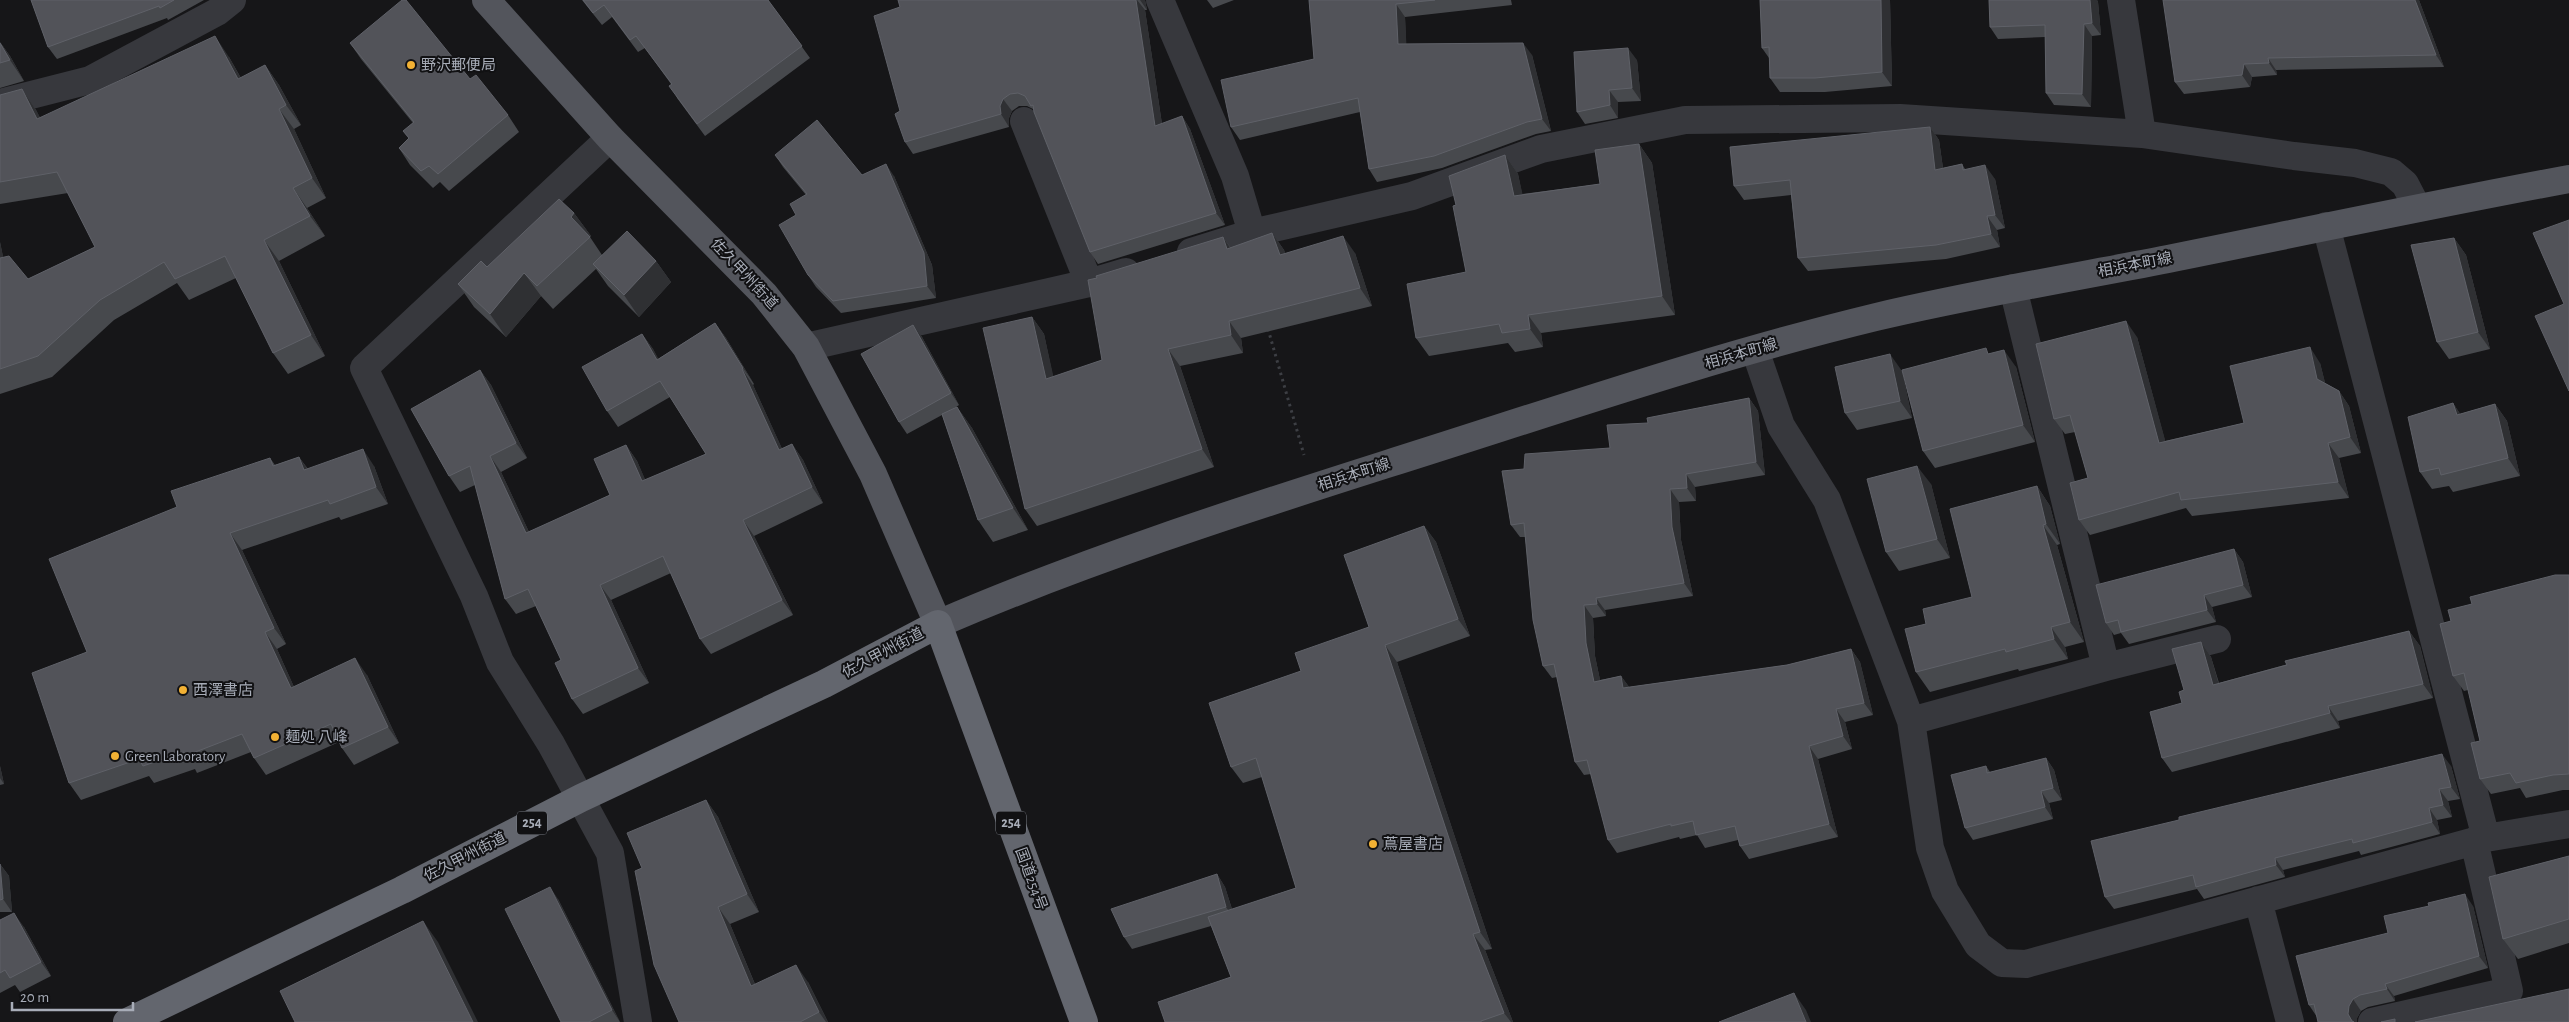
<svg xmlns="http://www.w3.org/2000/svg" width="2569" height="1022" font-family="'Alegreya Sans','Noto Sans JP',sans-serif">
<rect width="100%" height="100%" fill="#161618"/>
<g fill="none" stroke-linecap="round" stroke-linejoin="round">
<path stroke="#3d3f44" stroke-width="3" stroke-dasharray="2.5 4" stroke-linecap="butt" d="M 1268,329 L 1304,455"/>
<path stroke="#37383d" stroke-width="28" d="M 1160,0 L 1235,176 L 1252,233
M 2121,0 L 2142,134
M 0,103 L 90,80 L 217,12 L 232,0
M 1024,121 L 1089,283
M 610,138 L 364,368 L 474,596 L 500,662 L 551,744 L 610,853 L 638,1022
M 2326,226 L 2486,838 L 2569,824
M 1191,252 L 1252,233 L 1412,196 L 1541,149 L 1685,120 L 1900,118 L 2142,134 L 2294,156 L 2355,163 L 2391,172 L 2405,184 L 2417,207
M 806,347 L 1089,283 L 1126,272
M 1755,350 L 1781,426 L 1827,500 L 1911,721 L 1930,848 L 1945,891 L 1978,945 L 2002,963 L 2026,964 L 2486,838
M 2106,667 L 2217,639
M 1911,721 L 2106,667 L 2013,288
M 2258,900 L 2290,1022
M 2372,1022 L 2509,991 L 2474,841"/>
<path stroke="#53555c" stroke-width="28" d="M 486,0 L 610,138 L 764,294 L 806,347 L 873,474 L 938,624 C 1084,561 1236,512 1387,464 C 1549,413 1711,357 1876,317 C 1973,294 2071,278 2168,259 C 2302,232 2435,204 2569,179"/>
<path stroke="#63666e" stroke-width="28" d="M 127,1022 L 402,890 L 581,798 L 824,684 L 938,624 L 1084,1022"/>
</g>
<path fill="#47494d" d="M 31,0 L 204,0 L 168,20 L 167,18 L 57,59 L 48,47 Z
M 582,0 L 768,0 L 810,58 L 705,136 L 677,98 L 671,84 L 645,48 L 638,52 L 612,17 L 602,25 Z
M 898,0 L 1145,0 L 1147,10 L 1145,10 L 1162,124 L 1182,116 L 1190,129 L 1225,225 L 1098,264 L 1090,252 L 1033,109 L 1027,106 L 1019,106 L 1012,111 L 1009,118 L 1009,127 L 913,154 L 905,142 L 900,111 L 900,7 Z
M 1207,0 L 1234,0 L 1213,8 Z
M 1309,0 L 1511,0 L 1512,5 L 1405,17 L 1406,44 L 1532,55 L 1551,131 L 1536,134 L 1442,168 L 1377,182 L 1369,169 L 1360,112 L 1240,140 L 1231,127 L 1314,59 Z
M 1760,0 L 1890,0 L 1892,86 L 1825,92 L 1780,92 L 1770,78 L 1769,58 L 1762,48 Z
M 1989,0 L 2097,0 L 2098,2 L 2101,35 L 2092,36 L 2091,107 L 2054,105 L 2046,93 L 2045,37 L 1998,39 L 1990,27 Z
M 2419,0 L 2444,67 L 2276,70 L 2277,75 L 2252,77 L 2250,87 L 2184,94 L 2175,82 Z
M 0,42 L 10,56 L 24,81 L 0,88 Z
M 350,43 L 470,79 L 508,115 L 519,132 L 449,191 L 440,182 L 433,188 L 410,165 L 399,148 L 409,139 L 403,131 L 413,123 L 361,59 Z
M 229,57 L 241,78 L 265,65 L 279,85 L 301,125 L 294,129 L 326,198 L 307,208 L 325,236 L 279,261 L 325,356 L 288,374 L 273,353 L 236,278 L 189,300 L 177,283 L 114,320 L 52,377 L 0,394 L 0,242 L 3,257 L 28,279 L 95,247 L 68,193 L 0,204 L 0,95 L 22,89 L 36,110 L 40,118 Z
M 1637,60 L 1641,101 L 1618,102 L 1618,118 L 1585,124 L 1577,112 Z
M 1930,127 L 1939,140 L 1943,168 L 1962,164 L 1965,169 L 1995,179 L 2005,228 L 1997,230 L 2000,247 L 1946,259 L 1808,271 L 1798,258 L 1791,195 L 1744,200 L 1734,186 Z
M 1639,144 L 1652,163 L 1675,315 L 1541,333 L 1543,347 L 1515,352 L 1508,343 L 1429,356 L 1416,338 L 1466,272 L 1456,205 L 1505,155 L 1518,174 L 1522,194 L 1600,184 Z
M 775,155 L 862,175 L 894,176 L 932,265 L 936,298 L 841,313 L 816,287 L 808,275 L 796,215 L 806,195 L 783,167 Z
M 574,213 L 591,236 L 590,237 L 602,255 L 656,261 L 671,282 L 639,317 L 608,286 L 596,269 L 553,309 L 541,296 L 506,337 L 474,307 L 458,284 Z
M 1272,233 L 1284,250 L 1285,253 L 1355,253 L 1372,306 L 1241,338 L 1243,353 L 1180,366 L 1214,467 L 1037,526 L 1025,509 L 1032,317 L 1044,334 L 1053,377 L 1102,360 L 1097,278 L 1223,237 L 1231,248 Z
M 2454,238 L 2466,255 L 2490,349 L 2449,359 L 2437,342 Z
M 715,323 L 726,338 L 754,384 L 753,385 L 782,449 L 792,444 L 803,460 L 823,503 L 754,536 L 793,615 L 711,654 L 700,639 L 671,573 L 611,600 L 649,683 L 583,714 L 572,699 L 561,660 L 536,606 L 516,614 L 505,599 L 475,485 L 460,492 L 449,476 L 480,370 L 491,385 L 527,458 L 501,472 L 529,532 L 610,495 L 626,445 L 637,461 L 645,480 L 706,454 L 670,397 L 618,427 L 607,411 L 642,334 L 653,349 L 658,359 Z
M 913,325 L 922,337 L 959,405 L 953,409 L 957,407 L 972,428 L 1028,530 L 993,542 L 978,520 L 942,415 L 907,434 L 899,422 Z
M 2137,337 L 2165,441 L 2244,423 L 2320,363 L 2325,383 L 2339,391 L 2349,406 L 2361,453 L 2339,458 L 2349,498 L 2192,516 L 2186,508 L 2090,535 L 2079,520 L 2088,478 L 2075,432 L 2065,434 L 2054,419 Z
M 1991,354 L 2016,367 L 2035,442 L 1935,468 L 1923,451 Z
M 1902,371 L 1912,418 L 1857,430 L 1845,413 Z
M 1749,398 L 1758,411 L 1765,475 L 1695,487 L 1696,501 L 1679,502 L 1681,540 L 1693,596 L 1605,610 L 1606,616 L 1593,618 L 1595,656 L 1600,680 L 1621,676 L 1629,687 L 1787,665 L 1851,649 L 1860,662 L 1873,715 L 1845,722 L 1852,749 L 1818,759 L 1838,837 L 1749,859 L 1740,846 L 1738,840 L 1705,848 L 1697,835 L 1680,839 L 1679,837 L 1617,853 L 1608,840 L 1591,774 L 1584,775 L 1575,762 L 1557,677 L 1552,678 L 1543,666 L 1525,537 L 1520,537 L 1511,525 L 1524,469 L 1610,448 L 1648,423 Z
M 2453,403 L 2460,414 L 2495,404 L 2507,421 L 2520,476 L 2453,492 L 2449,486 L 2432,489 L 2420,472 Z
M 299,457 L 308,469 L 374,466 L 388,504 L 341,520 L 339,517 L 242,550 L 286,644 L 277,649 L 294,687 L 367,675 L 399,743 L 354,765 L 342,748 L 339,742 L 266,775 L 254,758 L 251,752 L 197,773 L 195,769 L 154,783 L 149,776 L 81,800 L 69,783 L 177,507 L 270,458 L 275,465 Z
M 1931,484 L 1950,558 L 1899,571 L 1886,552 Z
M 2037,486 L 2050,506 L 2060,544 L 2057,545 L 2084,642 L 2065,647 L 2068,659 L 2019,671 L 2018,669 L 1930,692 L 1916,672 L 1926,624 L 1972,597 Z
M 1424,526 L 1436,542 L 1470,636 L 1397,662 L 1492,949 L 1485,950 L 1513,1022 L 1165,1022 L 1231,977 L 1211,926 L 1132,949 L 1124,937 L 1217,874 L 1225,887 L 1232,909 L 1296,888 L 1262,777 L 1243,783 L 1231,767 L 1301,671 L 1369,627 Z
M 2234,549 L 2243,562 L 2252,597 L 2212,607 L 2216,622 L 2129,644 L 2121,633 L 2114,635 L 2106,623 Z
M 2569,575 L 2569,790 L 2563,790 L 2526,798 L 2520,788 L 2491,794 L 2480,779 L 2480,741 L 2468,690 L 2464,691 L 2453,676 L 2472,604 Z
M 2409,631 L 2420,646 L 2433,698 L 2338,721 L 2340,728 L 2172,772 L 2162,758 L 2182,703 L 2184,690 L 2201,642 L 2211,657 L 2219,683 Z
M 2046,758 L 2054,770 L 2062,800 L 2049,803 L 2053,819 L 1973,840 L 1965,828 L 1986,766 L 1990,772 Z
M 0,766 L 4,784 L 0,785 Z
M 2451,766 L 2460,799 L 2448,801 L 2452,817 L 2437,820 L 2440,834 L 2361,855 L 2359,851 L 2283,870 L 2285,877 L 2204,899 L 2197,889 L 2114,909 L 2105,897 Z
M 706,800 L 718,817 L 759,912 L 730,924 L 755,984 L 808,982 L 828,1022 L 679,1022 L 642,868 Z
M 2569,856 L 2569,943 L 2518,959 L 2503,939 Z
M 0,864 L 9,876 L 12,912 L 0,912 Z
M 558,899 L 620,1022 L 561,1022 Z
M 2473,906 L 2488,968 L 2394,996 L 2395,1001 L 2368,1007 L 2361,1011 L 2357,1018 L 2357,1022 L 2318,1022 L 2317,1017 L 2309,1005 L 2388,933 Z
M 0,920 L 24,927 L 51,976 L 20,992 L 15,985 L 0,993 Z"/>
<path fill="#2f3033" d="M 1136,0 L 1137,0 L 1145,10 L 1164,138 L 1155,126 Z
M 1140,0 L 1145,0 L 1147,10 Z
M 1881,0 L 1890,0 L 1892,86 L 1882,72 Z
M 2090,0 L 2097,0 L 2098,2 L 2101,35 L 2092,23 Z
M 2415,0 L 2419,0 L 2444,67 L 2436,55 Z
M 1396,4 L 1405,17 L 1407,56 L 1398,44 Z
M 2084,24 L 2092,36 L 2091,107 L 2082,94 Z
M 215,36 L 229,57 L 253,100 L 238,79 Z
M 0,42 L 10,56 L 24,81 L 10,60 Z
M 1523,43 L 1532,55 L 1551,131 L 1542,119 Z
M 1628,48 L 1637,60 L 1641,101 L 1632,88 Z
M 2268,58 L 2276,70 L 2277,75 L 2269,63 Z
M 2244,64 L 2252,77 L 2250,87 L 2242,75 Z
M 265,65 L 279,85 L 301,125 L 286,105 Z
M 22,89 L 36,110 L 52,140 L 37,119 Z
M 1609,90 L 1618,102 L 1618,118 L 1610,105 Z
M 1003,99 L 1012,111 L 1009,118 L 1009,127 L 1001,114 L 1000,106 Z
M 279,109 L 294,129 L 326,198 L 312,178 Z
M 1182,116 L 1190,129 L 1225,225 L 1216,213 Z
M 1930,127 L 1939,140 L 1945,183 L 1935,170 Z
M 1639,144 L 1652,163 L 1675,315 L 1662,296 Z
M 1505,155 L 1518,174 L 1527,214 L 1514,196 Z
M 886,164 L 894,176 L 932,265 L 936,298 L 927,286 Z
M 1985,165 L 1995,179 L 2005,228 L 1995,215 Z
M 293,188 L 307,208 L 325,236 L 310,216 Z
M 574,213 L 591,236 L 587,240 L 571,217 Z
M 1987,216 L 1997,230 L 2000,247 L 1991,234 Z
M 1272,233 L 1284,250 L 1293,272 L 1280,255 Z
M 1343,236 L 1355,253 L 1372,306 L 1360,288 Z
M 1223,237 L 1235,255 L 1227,249 Z
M 2454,238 L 2466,255 L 2490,349 L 2478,332 Z
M 264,240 L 279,261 L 325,356 L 311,335 Z
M 0,242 L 8,280 L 0,269 Z
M 656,261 L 671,282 L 639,317 L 624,295 Z
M 524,273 L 541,296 L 506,337 L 490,314 Z
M 1528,315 L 1541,333 L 1543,347 L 1530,329 Z
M 1032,317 L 1044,334 L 1058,397 L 1046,379 Z
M 1229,321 L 1241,338 L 1243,353 L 1231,335 Z
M 2126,321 L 2137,337 L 2170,458 L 2159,443 Z
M 715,323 L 726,338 L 754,384 L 743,368 Z
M 913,325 L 922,337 L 959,405 L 951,393 Z
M 642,334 L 653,349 L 668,376 L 657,360 Z
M 2310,347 L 2320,363 L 2328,394 L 2317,379 Z
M 1168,349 L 1180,366 L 1214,467 L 1202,449 Z
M 2004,350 L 2016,367 L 2035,442 L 2023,425 Z
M 1890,354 L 1902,371 L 1912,418 L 1900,401 Z
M 742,369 L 753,385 L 790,466 L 779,450 Z
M 480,370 L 491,385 L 527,458 L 516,443 Z
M 2339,391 L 2349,406 L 2361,453 L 2350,437 Z
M 1749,398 L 1758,411 L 1765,475 L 1756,462 Z
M 2453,403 L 2465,421 L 2457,415 Z
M 2495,404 L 2507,421 L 2520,476 L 2508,458 Z
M 957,407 L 972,428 L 1028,530 L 1013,508 Z
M 2328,443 L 2339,458 L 2349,498 L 2338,482 Z
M 792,444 L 803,460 L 823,503 L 812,487 Z
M 626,445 L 637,461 L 653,497 L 642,481 Z
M 363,449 L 374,466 L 388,504 L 376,487 Z
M 490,456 L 501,472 L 537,549 L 526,533 Z
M 299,457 L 311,474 L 304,470 Z
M 1917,466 L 1931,484 L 1950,558 L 1937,539 Z
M 1686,474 L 1695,487 L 1696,501 L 1687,488 Z
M 2037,486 L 2050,506 L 2060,544 L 2046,524 Z
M 1670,489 L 1679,502 L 1681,540 L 1693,596 L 1684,583 L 1672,527 Z
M 743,520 L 754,536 L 793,615 L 782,600 Z
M 2043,525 L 2057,545 L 2084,642 L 2070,622 Z
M 1424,526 L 1436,542 L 1470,636 L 1458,619 Z
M 230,533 L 242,550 L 286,644 L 274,628 Z
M 2234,549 L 2243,562 L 2252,597 L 2243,585 Z
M 600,585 L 611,600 L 649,683 L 638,668 Z
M 2204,595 L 2212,607 L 2216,622 L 2207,610 Z
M 1596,598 L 1605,610 L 1606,616 L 1597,604 Z
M 1584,605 L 1593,618 L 1595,656 L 1603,694 L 1594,682 L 1586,643 Z
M 2051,627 L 2065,647 L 2068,659 L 2054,639 Z
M 2409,631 L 2420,646 L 2433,698 L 2423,684 Z
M 265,632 L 277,649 L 302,705 L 291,688 Z
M 2201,642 L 2211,657 L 2223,699 L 2213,685 Z
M 1385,645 L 1397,662 L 1492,949 L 1480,932 Z
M 1851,649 L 1860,662 L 1873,715 L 1864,703 Z
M 355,658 L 367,675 L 399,743 L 388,727 Z
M 1621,676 L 1630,688 L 1623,688 Z
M 2328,706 L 2338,721 L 2340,728 L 2330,713 Z
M 1836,709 L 1845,722 L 1852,749 L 1843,736 Z
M 1809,746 L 1818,759 L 1838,837 L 1829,824 Z
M 2442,754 L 2451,766 L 2460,799 L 2451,787 Z
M 2046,758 L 2054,770 L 2062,800 L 2053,788 Z
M 0,766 L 4,784 L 0,778 Z
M 2439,789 L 2448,801 L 2452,817 L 2443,805 Z
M 2041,791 L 2049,803 L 2053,819 L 2045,807 Z
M 706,800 L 718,817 L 759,912 L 747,894 Z
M 2429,808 L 2437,820 L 2440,834 L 2432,822 Z
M 2275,858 L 2283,870 L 2285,877 L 2276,865 Z
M 0,864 L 9,876 L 12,912 L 3,899 Z
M 1217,874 L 1225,887 L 1235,919 L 1226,907 Z
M 550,887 L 558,899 L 620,1022 L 612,1010 Z
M 2465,894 L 2473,906 L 2488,968 L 2479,956 Z
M 718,907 L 730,924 L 763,1004 L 751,986 Z
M 14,913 L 24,927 L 51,976 L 41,962 Z
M 423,921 L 438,942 L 478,1022 L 473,1022 Z
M 1473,934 L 1485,950 L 1513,1022 L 1511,1022 L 1504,1013 Z
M 796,965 L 808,982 L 828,1022 L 826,1022 L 819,1012 Z
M 2385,984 L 2394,996 L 2395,1001 L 2387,989 Z
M 1794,993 L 1806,1010 L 1811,1022 L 1806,1022 Z
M 2353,999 L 2361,1011 L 2357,1018 L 2357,1022 L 2353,1022 L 2348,1014 L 2349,1006 Z"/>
<path fill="#525359" stroke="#5f6168" d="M 31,0 L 174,0 L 160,8 L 159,6 L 48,47 Z
M 402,0 L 406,0 L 470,79 L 476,75 L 508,115 L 438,174 L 429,166 L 421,171 L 399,148 L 409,138 L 403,131 L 414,122 L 350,43 Z
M 583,0 L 768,0 L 802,46 L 697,124 L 669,86 L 672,84 L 636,36 L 630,40 L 604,5 L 593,13 Z
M 898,0 L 1136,0 L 1155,126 L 1182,116 L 1216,213 L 1090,252 L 1034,112 L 1033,105 L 1031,106 L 1025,96 L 1018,93 L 1010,94 L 1003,99 L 1000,106 L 1001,114 L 905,142 L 895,114 L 900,111 L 874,16 L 900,7 Z
M 1309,0 L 1435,0 L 1396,4 L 1398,44 L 1523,43 L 1542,119 L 1527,122 L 1434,156 L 1369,169 L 1358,98 L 1231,127 L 1221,80 L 1314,59 Z
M 1760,0 L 1881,0 L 1882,72 L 1815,78 L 1770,78 L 1769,47 L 1762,48 Z
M 1989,0 L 2090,0 L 2092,23 L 2084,24 L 2082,94 L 2046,93 L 2045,25 L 1990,27 Z
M 2163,0 L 2415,0 L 2436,55 L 2268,58 L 2269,63 L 2244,64 L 2242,75 L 2175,82 Z
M 215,36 L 238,79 L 265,65 L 286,105 L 279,109 L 312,178 L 293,188 L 310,216 L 264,240 L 311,335 L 273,353 L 225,256 L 175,279 L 164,262 L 100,300 L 38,356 L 0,369 L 0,258 L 9,256 L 28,279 L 95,247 L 57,172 L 0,182 L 0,95 L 22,89 L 37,119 Z
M 0,43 L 10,60 L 0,63 Z
M 1628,48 L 1632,88 L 1609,90 L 1610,105 L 1577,112 L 1574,52 Z
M 817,120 L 862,175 L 886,164 L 924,253 L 927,286 L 833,301 L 808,275 L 779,225 L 796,215 L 790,204 L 807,194 L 775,155 Z
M 1930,127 L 1935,170 L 1962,164 L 1963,170 L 1985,165 L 1995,215 L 1987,216 L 1991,234 L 1936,245 L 1798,258 L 1790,180 L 1734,186 L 1730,147 Z
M 1639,144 L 1662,296 L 1528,315 L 1530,329 L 1502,333 L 1499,324 L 1416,338 L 1407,284 L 1466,272 L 1453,206 L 1456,205 L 1449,176 L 1505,155 L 1514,196 L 1600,184 L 1595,150 Z
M 559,199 L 574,213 L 571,217 L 590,237 L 537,286 L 524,273 L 490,314 L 458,284 L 481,261 L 487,267 Z
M 2569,220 L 2569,391 L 2535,316 L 2564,304 L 2533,233 Z
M 627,231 L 656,261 L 624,295 L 593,264 Z
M 1272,233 L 1280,255 L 1343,236 L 1360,288 L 1229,321 L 1231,335 L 1168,349 L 1202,449 L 1025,509 L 983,328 L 1032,317 L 1046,379 L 1102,360 L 1088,280 L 1097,278 L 1096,276 L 1223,237 L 1227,249 Z
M 2454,238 L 2478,332 L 2437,342 L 2411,245 Z
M 2126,321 L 2159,443 L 2244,423 L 2230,366 L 2310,347 L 2317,379 L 2339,391 L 2350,437 L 2328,443 L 2338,482 L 2181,500 L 2179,492 L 2079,520 L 2070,483 L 2088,478 L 2070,415 L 2054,419 L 2036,344 Z
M 715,323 L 743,368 L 742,369 L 779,450 L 792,444 L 812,487 L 743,520 L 782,600 L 700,639 L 663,556 L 600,585 L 638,668 L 572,699 L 555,663 L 561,660 L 528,589 L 505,599 L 470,466 L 449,476 L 411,409 L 480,370 L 516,443 L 490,456 L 526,533 L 610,495 L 594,459 L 626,445 L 642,481 L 706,454 L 660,381 L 607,411 L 582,367 L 642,334 L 657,360 Z
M 913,325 L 951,393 L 899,422 L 861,354 Z
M 1986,348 L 1988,354 L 2004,350 L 2023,425 L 1923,451 L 1902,370 Z
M 1890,354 L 1900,401 L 1845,413 L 1835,367 Z
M 1749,398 L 1756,462 L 1686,474 L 1687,488 L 1670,489 L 1672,527 L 1684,583 L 1596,598 L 1597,604 L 1584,605 L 1586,643 L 1594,682 L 1621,676 L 1623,688 L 1787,665 L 1851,649 L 1864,703 L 1836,709 L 1843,736 L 1809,746 L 1829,824 L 1740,846 L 1735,826 L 1696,835 L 1693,821 L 1671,826 L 1671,824 L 1608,840 L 1587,760 L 1575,762 L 1554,664 L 1543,666 L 1533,620 L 1524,523 L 1511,525 L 1502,471 L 1524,469 L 1525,454 L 1610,448 L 1607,425 L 1648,423 L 1647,418 Z
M 2453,403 L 2457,415 L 2495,404 L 2508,458 L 2441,475 L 2439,468 L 2420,472 L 2408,417 Z
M 957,407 L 1013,508 L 978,520 L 942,414 Z
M 363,449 L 376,487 L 330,504 L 328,500 L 230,533 L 274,628 L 265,632 L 291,688 L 355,658 L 388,727 L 342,748 L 331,724 L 254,758 L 242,734 L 185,756 L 184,752 L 143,766 L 139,759 L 69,783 L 32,673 L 87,652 L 49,559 L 177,507 L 171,491 L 270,458 L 273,466 L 299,457 L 304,470 Z
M 1917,466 L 1937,539 L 1886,552 L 1867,479 Z
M 2037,486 L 2046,524 L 2043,525 L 2070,622 L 2051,627 L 2054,639 L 2006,652 L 2005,649 L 1916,672 L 1905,629 L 1926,624 L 1923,609 L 1972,597 L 1950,509 Z
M 1424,526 L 1458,619 L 1385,645 L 1480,932 L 1473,934 L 1504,1013 L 1481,1021 L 1481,1022 L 1165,1022 L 1158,1002 L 1231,977 L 1208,917 L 1296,888 L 1256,758 L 1231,767 L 1209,703 L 1301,671 L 1295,653 L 1369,627 L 1344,555 Z
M 2234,549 L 2243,585 L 2204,595 L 2207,610 L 2121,632 L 2118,620 L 2106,623 L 2096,585 Z
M 2555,575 L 2569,575 L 2569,774 L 2553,775 L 2516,783 L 2510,773 L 2480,779 L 2471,743 L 2480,741 L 2464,673 L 2453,676 L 2440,624 L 2451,621 L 2448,610 L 2472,604 L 2470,597 Z
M 2409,631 L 2423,684 L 2328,706 L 2330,713 L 2162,758 L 2150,712 L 2182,703 L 2179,692 L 2184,690 L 2172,649 L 2201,642 L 2213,685 L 2287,665 L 2285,661 Z
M 2442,754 L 2451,787 L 2439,789 L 2443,805 L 2429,808 L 2432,822 L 2353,843 L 2352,839 L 2275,858 L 2276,865 L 2196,887 L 2193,875 L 2105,897 L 2091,841 L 2179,820 L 2179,817 Z
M 2046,758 L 2053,788 L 2041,791 L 2045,807 L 1965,828 L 1951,775 L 1986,766 L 1987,773 Z
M 706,800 L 747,894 L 718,907 L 751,986 L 796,965 L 819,1012 L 800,1022 L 679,1022 L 654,965 L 635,871 L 642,868 L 627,833 Z
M 2569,856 L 2569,919 L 2503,939 L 2489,877 Z
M 0,864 L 3,899 L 0,900 Z
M 1217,874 L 1226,907 L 1124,937 L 1111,909 Z
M 550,887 L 612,1010 L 589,1022 L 561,1022 L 505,909 Z
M 2465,894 L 2479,956 L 2385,984 L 2387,989 L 2360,995 L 2353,999 L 2349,1006 L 2348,1014 L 2352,1021 L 2354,1022 L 2318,1022 L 2314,1004 L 2309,1005 L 2296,956 L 2388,933 L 2384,916 L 2429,906 L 2428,903 Z
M 14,913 L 41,962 L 10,978 L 5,970 L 0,973 L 0,920 Z
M 423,921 L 473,1022 L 295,1022 L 280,991 Z
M 2569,989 L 2569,1022 L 2415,1022 Z
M 1794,993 L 1806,1022 L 1719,1022 Z
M 2395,1019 L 2395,1022 L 2381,1022 Z"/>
<g fill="#f2b134" stroke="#111113" stroke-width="2">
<circle cx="411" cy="65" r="5"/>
<circle cx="183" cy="690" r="5"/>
<circle cx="275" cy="737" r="5"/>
<circle cx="115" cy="756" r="5"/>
<circle cx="1373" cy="844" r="5"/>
</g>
<g text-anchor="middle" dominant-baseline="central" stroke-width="4" stroke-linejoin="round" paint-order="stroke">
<g fill="#111113" stroke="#7b7e86" stroke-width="1">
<rect x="517" y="811.5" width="30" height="23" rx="4"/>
<rect x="996" y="811.5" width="30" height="23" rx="4"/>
</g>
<g font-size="14" font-weight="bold" fill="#a8adb8">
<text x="532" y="823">254</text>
<text x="1011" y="823">254</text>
</g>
<g font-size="15" fill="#a8adb8" stroke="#111113" text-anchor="start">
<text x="421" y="65">野沢郵便局</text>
<text x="193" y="690">西澤書店</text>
<text x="285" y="737">麺処 八峰</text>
<text x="125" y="756">Green Laboratory</text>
<text x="1383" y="844">蔦屋書店</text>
</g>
<g font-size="15" fill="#a8adb8" stroke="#111113">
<text transform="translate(2135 265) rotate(-11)">相浜本町線</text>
<text transform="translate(744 274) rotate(47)">佐久甲州街道</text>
<text transform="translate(1741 354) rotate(-16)">相浜本町線</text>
<text transform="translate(1354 475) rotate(-18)">相浜本町線</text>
<text transform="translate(883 653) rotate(-28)">佐久甲州街道</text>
<text transform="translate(465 857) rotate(-27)">佐久甲州街道</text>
<text transform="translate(1031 879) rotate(70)">国道254号</text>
</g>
</g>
<path d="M12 1002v8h121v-8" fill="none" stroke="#a8adb8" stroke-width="2.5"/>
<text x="20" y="1002" font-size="15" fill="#a8adb8" stroke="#111113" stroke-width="4" paint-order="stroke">20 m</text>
</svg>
